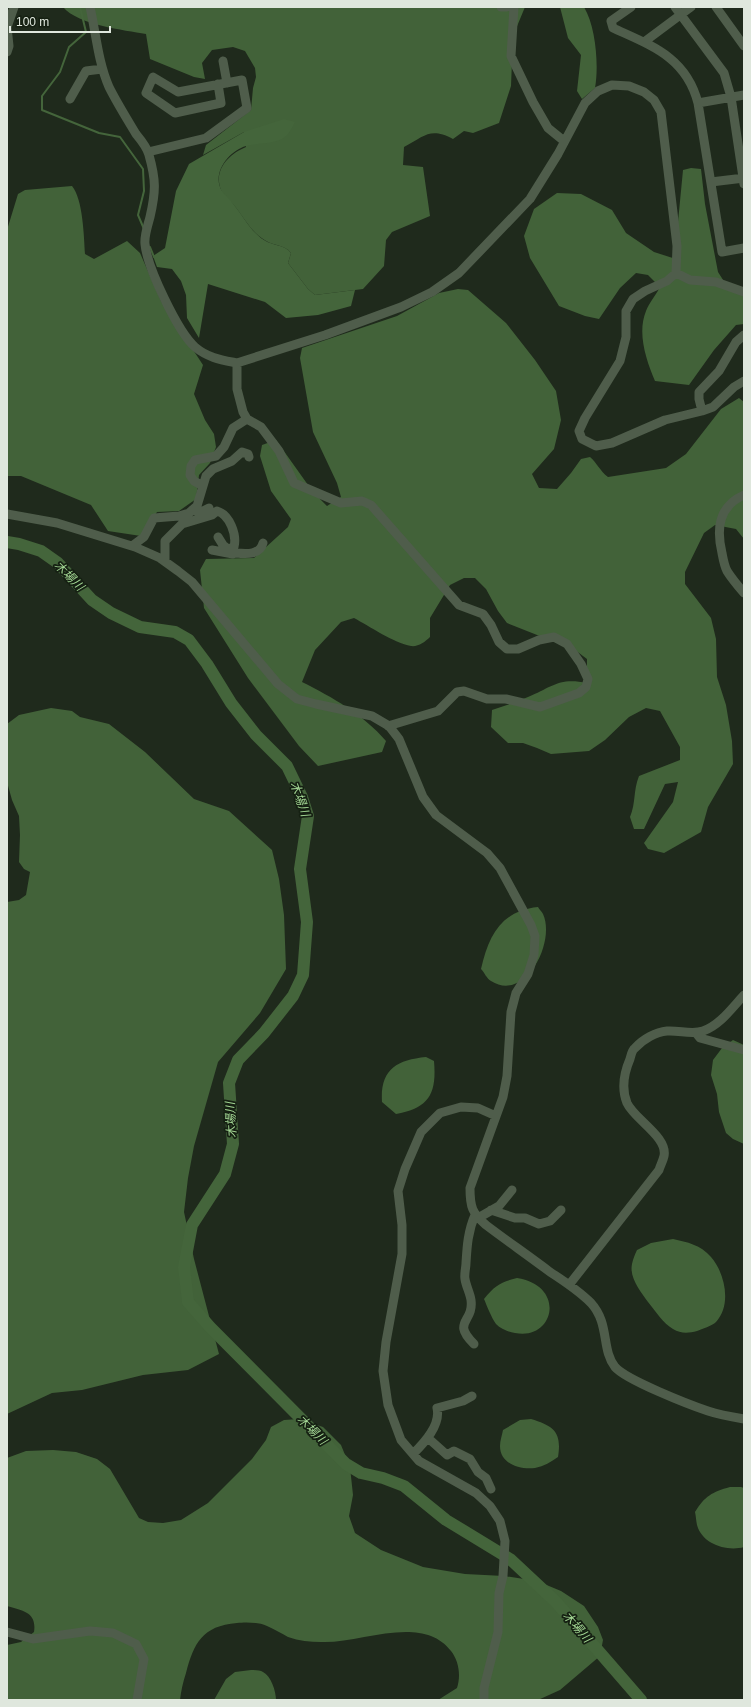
<svg xmlns="http://www.w3.org/2000/svg" width="751" height="1707" font-family="Helvetica,'Noto Sans JP',sans-serif">
<rect width="100%" height="100%" fill="#1f2a1c"/>
<path fill="#426239" d="M 63,7 L 525,7 L 513,36 L 511,86 L 499,123 L 473,133 L 464,131 L 453,139 C 430,127 425,136 404,147 L 403,165 L 423,167 L 430,216 L 392,232 L 386,240 L 384,266 L 363,289 L 315,295 L 308,289 L 288,263 L 291,253 C 284,244 272,246 263,239 C 252,232 245,220 237,209 C 233,203 224,197 221,190 C 213,170 229,154 246,147 L 244,132 L 203,155 L 206,145 L 251,110 L 253,88 L 256,77 L 255,68 L 245,51 L 233,47 L 212,50 L 202,63 L 205,79 L 194,77 L 150,59 L 146,34 C 124,30 78,25 63,7 Z
M 560,7 L 584,7 C 596,27 599,66 595,88 L 582,99 L 577,91 L 581,55 L 568,38 Z
M 691,168 L 701,169 L 705,204 L 718,272 L 725,283 L 744,296 L 744,324 L 736,325 L 714,350 L 689,385 L 655,381 C 646,360 637,333 646,311 C 649,303 656,295 660,287 L 648,275 L 636,273 L 620,288 L 599,319 L 585,316 L 559,306 L 530,258 L 524,236 L 534,209 L 557,193 L 581,194 L 612,210 L 626,233 L 654,252 L 679,260 L 678,222 L 683,170 Z
M 72,186 C 83,199 84,237 85,254 L 94,259 L 127,241 L 140,253 L 161,301 L 203,365 L 194,394 L 205,420 L 214,434 L 216,447 L 210,463 L 199,475 L 196,499 L 179,511 L 157,512 L 141,536 L 108,531 L 91,505 L 21,476 L 7,476 L 7,230 L 18,194 L 25,190 Z
M 458,289 L 468,290 L 506,323 L 535,360 L 556,391 L 561,420 L 554,449 L 532,474 L 539,488 L 557,489 L 571,473 L 581,459 L 590,457 C 597,463 600,471 608,477 L 666,468 L 686,454 L 721,409 L 739,398 L 744,402 L 744,539 L 736,529 L 715,525 L 704,533 L 685,572 L 685,584 L 711,618 L 716,639 L 717,677 L 726,705 L 732,741 L 733,764 L 708,807 L 701,832 L 664,853 L 648,849 L 644,843 L 673,802 L 678,782 L 665,784 L 644,829 L 634,829 L 630,817 C 636,803 633,791 639,776 L 680,760 L 680,747 L 660,711 L 646,708 L 629,717 L 605,740 L 589,751 L 551,754 L 537,748 L 523,743 L 508,743 L 491,727 L 492,710 C 504,706 516,702 528,697 C 552,687 559,677 587,683 L 587,659 L 575,650 L 507,623 L 498,611 L 486,589 L 475,578 L 464,578 L 450,585 L 430,618 L 430,637 C 425,642 418,647 411,646 C 394,643 369,626 354,618 L 341,622 L 315,650 L 302,682 C 332,697 364,715 386,741 L 382,752 L 318,766 L 299,746 L 248,678 L 204,608 L 200,570 L 206,559 L 254,558 L 288,527 L 291,519 L 271,491 L 260,456 L 262,445 L 276,440 L 313,492 L 327,506 L 341,497 L 337,483 L 313,432 L 300,358 L 302,348 L 397,316 L 439,293 Z
M 51,708 L 72,711 L 80,717 L 109,724 L 145,752 L 194,799 L 229,811 L 272,850 L 279,879 L 284,915 L 286,969 L 260,1013 L 218,1062 L 194,1146 L 188,1178 L 184,1212 L 194,1259 L 219,1354 L 188,1370 L 143,1375 L 82,1390 L 52,1393 L 7,1414 L 7,902 L 19,900 L 26,895 L 30,872 L 24,869 L 19,862 L 20,835 L 19,816 L 12,800 L 7,782 L 7,724 L 19,715 Z
M 538,907 C 539,909 542,912 543,914 C 556,942 525,1003 491,981 C 487,979 484,972 481,969 C 489,935 501,911 538,907 Z
M 733,1040 L 744,1045 L 744,1144 L 733,1139 L 726,1133 L 719,1112 L 717,1094 L 711,1075 L 713,1060 L 722,1048 Z
M 426,1057 L 434,1061 C 437,1095 428,1108 396,1114 L 382,1102 C 380,1070 396,1060 426,1057 Z
M 673,1239 C 687,1242 701,1245 711,1257 C 725,1273 732,1305 716,1322 C 712,1326 702,1329 697,1331 C 689,1333 681,1334 673,1329 C 663,1323 656,1312 648,1302 C 641,1292 629,1278 632,1264 C 633,1259 635,1254 637,1250 L 651,1243 Z
M 517,1278 C 567,1286 554,1341 515,1333 C 508,1332 501,1329 496,1324 C 491,1317 487,1306 484,1299 C 495,1285 501,1282 517,1278 Z
M 299,1419 L 323,1427 L 341,1445 L 350,1467 L 353,1495 L 349,1516 L 355,1533 L 381,1550 L 423,1567 L 465,1574 L 504,1576 L 537,1581 L 561,1591 L 584,1606 L 598,1627 L 603,1640 L 600,1656 L 560,1690 L 538,1700 L 438,1700 L 457,1688 C 461,1676 459,1661 451,1651 C 422,1613 360,1644 321,1642 C 310,1642 299,1641 288,1637 C 281,1633 274,1629 267,1626 C 258,1622 245,1622 237,1623 C 202,1626 194,1643 186,1673 C 183,1682 181,1691 180,1700 L 7,1700 L 7,1645 L 21,1642 L 34,1632 C 37,1612 23,1611 7,1606 L 7,1458 L 26,1451 L 53,1450 L 76,1452 L 97,1459 L 110,1469 L 139,1518 L 148,1522 L 163,1523 L 181,1520 L 208,1503 L 252,1459 L 266,1440 L 271,1427 L 284,1420 Z
M 531,1419 C 554,1426 562,1432 558,1457 C 551,1462 544,1466 535,1468 C 520,1470 500,1464 500,1446 C 500,1441 502,1435 503,1430 L 520,1420 Z
M 730,1487 L 741,1487 L 744,1488 L 744,1547 C 727,1552 702,1544 697,1525 C 696,1521 696,1516 695,1512 C 705,1496 712,1492 730,1487 Z
M 251,1670 C 254,1670 260,1670 263,1672 C 271,1676 276,1691 276,1700 L 214,1700 L 226,1679 L 235,1672 Z"/>
<path fill="#44653b" d="M 284,119 L 295,122 C 292,128 289,135 282,139 C 272,144 257,143 246,146 C 229,151 211,173 222,191 C 225,196 231,200 234,205 C 244,217 251,232 264,240 C 273,246 284,244 291,253 L 288,263 L 308,289 L 315,295 L 355,290 L 351,306 L 318,315 L 286,318 L 265,302 L 208,284 L 199,338 L 187,318 L 186,295 L 181,281 L 172,269 L 157,267 L 153,256 L 165,248 L 176,191 L 189,164 L 244,132 Z"/>
<g fill="none" stroke-linecap="round" stroke-linejoin="round">
<path stroke="#44653b" stroke-width="2" d="M 80,7 L 86,32 L 69,47 L 60,72 L 42,96 L 42,110 L 99,133 L 120,137 L 143,169 L 144,191 L 138,215 L 144,229
M 150,247 L 154,257"/>
<path stroke="#44653b" stroke-width="12" d="M 7,542 L 19,544 L 41,551 L 58,563 L 92,600 L 111,613 L 140,627 L 175,632 L 189,640 L 207,664 L 231,703 L 256,735 L 287,766 L 302,797 L 308,816 L 300,869 L 307,922 L 303,975 L 293,996 L 264,1033 L 238,1060 L 229,1083 L 233,1144 L 225,1174 L 192,1225 L 184,1267 L 188,1302 L 210,1327 L 346,1464 L 361,1473 L 383,1478 L 404,1486 L 446,1520 L 510,1559 L 556,1602 L 641,1700"/>
<path stroke="#4f5d4b" stroke-width="9" d="M 90,7 C 96,33 98,62 109,87 C 117,103 127,119 136,134 C 141,140 147,147 149,155 C 156,180 156,191 150,217 C 148,225 144,236 145,244 C 147,267 178,332 195,347 C 208,358 222,360 237,363 L 325,335 L 401,307 L 432,292 L 459,273 L 530,199 L 558,154 L 585,103 L 598,91 L 612,85 L 629,86 L 644,92 L 654,100 L 661,112 L 677,246 L 676,273 L 667,281 L 645,291 L 633,299 L 626,311 L 626,337 L 620,361 L 585,418 L 579,431 L 582,439 L 596,446 L 612,443 L 665,420 L 702,411 L 713,407 L 734,387 L 744,381
M 501,7 L 507,7
M 514,7 L 511,56 L 533,102 L 548,128 L 564,141
M 631,7 L 611,21 L 613,28 C 652,46 686,57 698,103
M 675,7 L 724,73 L 731,97 L 744,184
M 716,7 L 744,46
M 644,42 L 691,7
M 7,52 L 9,46 L 7,27 L 14,7
M 223,61 L 227,83
M 744,95 L 698,103 L 722,252 L 744,248
M 70,99 L 86,71 L 102,69
M 148,152 L 206,138 L 247,108 L 242,80 L 178,92 L 153,77 L 146,93 L 175,113 L 221,103 L 218,84
M 711,182 L 744,178
M 676,273 L 690,280 L 716,282 L 744,292
M 237,363 L 237,389 L 243,412 L 247,419 L 261,427 L 279,451 L 294,483 L 341,503 L 362,501 L 371,505 L 459,605 L 483,614 L 491,625 L 499,642 L 507,649 L 518,649 L 539,640 L 554,637 L 567,644 L 581,664 L 588,679 L 586,687 L 579,693 L 540,707 L 506,699 L 487,699 L 464,691 L 457,692 L 438,711 L 388,726
M 702,411 L 699,399 L 699,392 L 719,371 L 736,342 L 744,335
M 203,486 L 194,481 L 190,475 L 191,466 L 195,460 L 216,456 L 224,447 L 233,428 L 247,419
M 744,495 C 719,506 716,528 722,553 C 723,558 724,565 727,571 C 732,579 738,586 744,593
M 192,510 L 201,512 L 209,508
M 7,514 L 57,523 L 135,547 L 160,558 L 178,571 L 192,582 L 278,684 L 297,699 L 316,704 L 372,716 L 389,726 L 399,739 L 423,797 L 436,815 L 487,853 L 500,868 L 531,925 L 535,936 L 534,955 L 528,974 L 516,993 L 511,1012 L 507,1076 L 503,1097 L 470,1188 C 470,1207 472,1213 486,1225 C 507,1241 529,1256 550,1272 C 564,1281 579,1291 591,1303 C 610,1324 601,1349 615,1367 C 626,1380 690,1405 708,1411 C 720,1415 732,1417 744,1419
M 132,546 L 144,537 L 154,518 L 179,516 L 189,513 L 197,506 L 206,476 L 213,469 L 232,461 L 242,452 L 248,454 L 249,457
M 231,548 L 236,553 C 247,554 260,555 263,543
M 212,550 L 233,554
M 165,561 L 165,541 L 182,524 L 212,515 L 217,511 C 230,515 237,535 234,547 L 228,549 L 223,545 L 218,537
M 696,1033 L 700,1038 L 744,1050
M 491,1210 L 515,1218 L 525,1218 L 539,1224 L 550,1221 L 561,1210
M 478,1218 L 499,1206 L 512,1190
M 569,1285 L 659,1170 C 660,1166 663,1161 664,1156 C 668,1137 634,1119 627,1103 C 621,1088 624,1073 630,1059 C 631,1055 632,1050 635,1048 C 643,1039 656,1032 667,1031 C 679,1030 692,1035 703,1031 C 720,1025 732,1008 744,995
M 474,1344 C 451,1321 474,1323 471,1300 C 470,1293 466,1286 465,1279 C 464,1274 466,1268 466,1263 C 467,1246 468,1231 475,1215
M 428,1438 L 447,1455 L 454,1451 L 470,1459 L 478,1472 L 486,1478 L 491,1489
M 413,1454 C 424,1443 441,1425 437,1408 L 463,1401 L 472,1396
M 7,1632 L 33,1639 L 90,1631 L 113,1633 L 136,1644 L 144,1659 L 137,1700
M 484,1700 L 484,1688 L 498,1632 L 499,1593 L 503,1576 L 505,1541 L 500,1521 L 490,1506 L 476,1493 L 419,1461 L 401,1440 L 388,1405 L 383,1371 L 386,1342 L 402,1254 L 402,1225 L 398,1191 L 405,1169 L 421,1132 L 440,1113 L 461,1107 L 478,1108 L 496,1116"/>
</g>
<g text-anchor="middle" dominant-baseline="central" stroke-width="3.5" stroke-linejoin="round" paint-order="stroke">
<g font-size="12" font-style="italic" fill="#a2d593" stroke="#152012">
<text transform="translate(69 576) rotate(45)">木場川</text>
<text transform="translate(300 799) rotate(71)">木場川</text>
<text transform="translate(231 1120) rotate(-93)">木場川</text>
<text transform="translate(312 1430) rotate(45)">木場川</text>
<text transform="translate(577 1627) rotate(49)">木場川</text>
</g>
</g>
<rect width="751" height="1707" fill="none" stroke="#dfe7dd" stroke-width="16"/>
<path d="M10 26v6h100v-6" fill="none" stroke="#dfe7dd" stroke-width="2"/>
<text x="16" y="26" font-size="12" fill="#dfe7dd" stroke="#152012" stroke-width="3" paint-order="stroke">100 m</text>
</svg>
